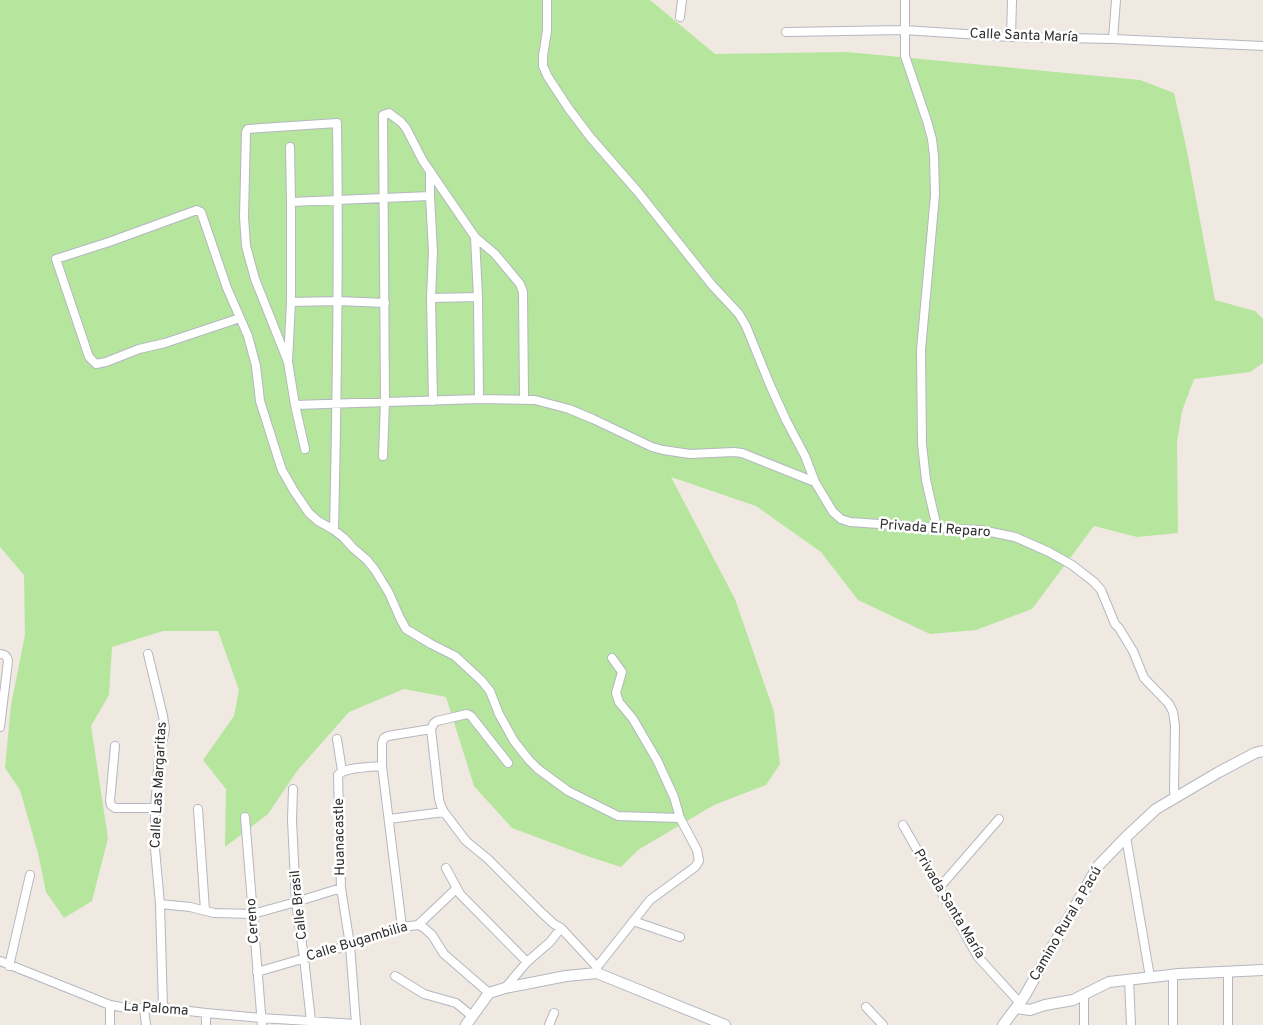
<svg xmlns="http://www.w3.org/2000/svg" width="1263" height="1025" font-family="Overpass,sans-serif">
<rect width="100%" height="100%" fill="#efe9e1"/>
<path fill="#b6e59e" d="M 0,0 L 650,0 L 715,54 L 847,52 L 1140,80 L 1174,93 L 1187,151 L 1215,300 L 1255,311 L 1263,319 L 1263,363 L 1250,372 L 1194,379 L 1182,411 L 1177,442 L 1178,533 L 1137,537 L 1094,526 L 1032,609 L 976,630 L 930,634 L 858,600 L 821,552 L 756,506 L 671,477 L 735,599 L 774,712 L 780,764 L 766,785 L 714,805 L 638,850 L 621,867 L 587,856 L 512,828 L 474,786 L 446,697 L 404,689 L 349,712 L 297,771 L 268,814 L 225,847 L 226,789 L 203,760 L 234,716 L 239,690 L 218,631 L 163,631 L 112,647 L 109,695 L 91,726 L 108,838 L 92,901 L 64,918 L 46,892 L 38,853 L 20,790 L 5,768 L 11,705 L 25,635 L 24,575 L 0,547 Z"/>
<g fill="none" stroke-linecap="round" stroke-linejoin="round">
<defs>
<path id="minor" d="M 547,0 L 547,31 L 543,56 L 543,66 L 548,77 L 569,109 L 591,138 L 638,192 L 712,285 L 739,314 L 746,326 L 770,385 L 786,420 L 805,456 L 815,482 L 833,512 L 841,519 L 850,522 L 937,528 L 981,530 L 1015,537 L 1049,552 L 1072,565 L 1094,582 L 1101,590 L 1115,624 L 1119,628 L 1133,651 L 1144,678 L 1169,704 L 1173,712 L 1175,725 L 1174,792 L 1176,797
M 905,0 L 905,56 L 927,121 L 932,139 L 934,156 L 935,195 L 921,350 L 922,444 L 926,480 L 937,528
M 680,17 L 682,0
M 786,32 L 904,30 L 1011,37 L 1113,39 L 1263,46
M 1011,37 L 1012,0
M 1113,39 L 1116,0
M 290,147 L 291,202 L 291,302 L 288,362 L 295,405 L 305,449
M 430,171 L 430,196 L 433,252 L 431,298 L 433,401
M 291,202 L 430,196
M 475,237 L 478,297 L 479,399
M 431,298 L 478,297
M 291,302 L 338,301 L 385,303
M 240,318 L 165,343 L 139,349 L 106,362 L 96,364 L 89,357 L 56,259 L 109,242 L 197,210 L 201,212 L 227,288 L 248,336 L 256,366 L 260,401 L 279,461 L 282,470 L 294,491 L 309,513 L 318,521 L 334,530 L 344,538 L 353,548 L 367,560 L 375,570 L 389,593 L 400,618 L 406,629 L 431,644 L 455,656 L 482,681 L 490,691 L 499,714 L 514,741 L 529,760 L 538,769 L 568,791 L 618,816 L 680,818
M 288,362 L 255,279 L 246,246 L 244,217 L 246,132 L 248,129 L 337,123 C 339,259 337,394 334,530
M 295,405 L 479,399 L 535,400 L 569,409 L 593,419 L 652,447 L 663,450 L 690,454 L 734,452 L 742,453 L 815,482
M 383,456 L 385,402 L 383,115 L 389,113 L 401,122 L 406,128 L 423,161 L 475,237 L 495,254 L 520,284 L 523,292 L 524,399
M 0,654 C 5,654 7,656 8,661 L 0,727
M 148,654 L 163,716 L 165,729 L 159,758 L 155,808 L 155,849 L 160,904 L 163,1008
M 337,739 L 342,771
M 115,746 L 110,801 L 111,805 L 115,808 L 155,808
M 508,763 L 471,716 L 467,714 L 437,721 L 434,723 L 431,729 L 439,799 L 441,806 L 444,812 L 466,841 L 488,859 L 542,913 L 554,924 L 561,928 L 597,967
M 293,789 L 292,820 L 296,902 L 304,958 L 311,1021
M 198,809 L 205,910
M 245,817 L 262,1025
M 389,819 L 444,812
M 903,825 L 978,957 L 1020,1003
M 1126,837 L 1150,977
M 446,868 L 460,894 L 527,962
M 939,888 L 999,819
M 160,904 L 190,907 L 214,913 L 253,914 L 296,902 L 341,888
M 633,921 L 680,937
M 418,925 L 456,889
M 402,927 L 382,766 L 382,743 L 384,738 L 388,736 L 431,729
M 0,961 L 110,1005 L 126,1008 L 163,1008 L 206,1013 L 261,1018 L 356,1024 L 350,945 L 341,888 L 338,775 C 345,767 371,767 382,766
M 9,966 L 30,875
M 597,971 L 597,967 L 650,900 L 695,867 L 699,861 L 697,850 L 680,818 L 674,797 L 657,760 L 633,719 L 619,702 L 616,693 L 622,672 L 612,658
M 257,972 L 350,945 L 402,927 L 418,925 L 423,927 L 432,935 L 444,954 L 489,993
M 1228,972 L 1228,1025
M 1173,974 L 1173,1025
M 395,976 L 424,994 L 456,1003 L 472,1016
M 1129,979 L 1131,1025
M 505,988 L 527,962 L 550,942 L 561,928
M 1084,994 L 1084,1025
M 866,1007 L 883,1025
M 144,1008 L 146,1025
M 206,1013 L 206,1025
M 110,1025 L 110,1005
M 549,1025 L 554,1013"/>
<path id="tertiary" d="M 1016,1008 L 1030,1010 L 1045,1005 L 1073,1000 L 1109,982 L 1179,974 L 1263,970
M 466,1025 L 489,993 L 505,988 L 566,976 L 597,973 L 725,1025
M 1003,1025 L 1024,997 L 1098,866 L 1126,837 L 1156,809 L 1219,772 L 1255,753 L 1263,751"/>
</defs>
<use href="#minor" stroke="#b4b7c1" stroke-width="10"/>
<use href="#tertiary" stroke="#b4b7c1" stroke-width="12"/>
<use href="#minor" stroke="#fff" stroke-width="8"/>
<use href="#tertiary" stroke="#fff" stroke-width="10"/>
</g>
<g text-anchor="middle" dominant-baseline="central" stroke-width="5" stroke-linejoin="round" paint-order="stroke">
<g font-size="14" fill="#2e2e2e" stroke="#fff">
<text transform="translate(1024 36) rotate(2)">Calle Santa María</text>
<text transform="translate(935 529) rotate(4)">Privada El Reparo</text>
<text transform="translate(159 785) rotate(-87)">Calle Las Margaritas</text>
<text transform="translate(340 837) rotate(-91)">Huanacastle</text>
<text transform="translate(949 904) rotate(59)">Privada Santa María</text>
<text transform="translate(299 905) rotate(-96)">Calle Brasil</text>
<text transform="translate(253 921) rotate(-94)">Cereno</text>
<text transform="translate(1066 924) rotate(-60)">Camino Rural a Pacú</text>
<text transform="translate(357 942) rotate(-17)">Calle Bugambilia</text>
<text transform="translate(156 1009) rotate(4)">La Paloma</text>
</g>
</g>
</svg>
